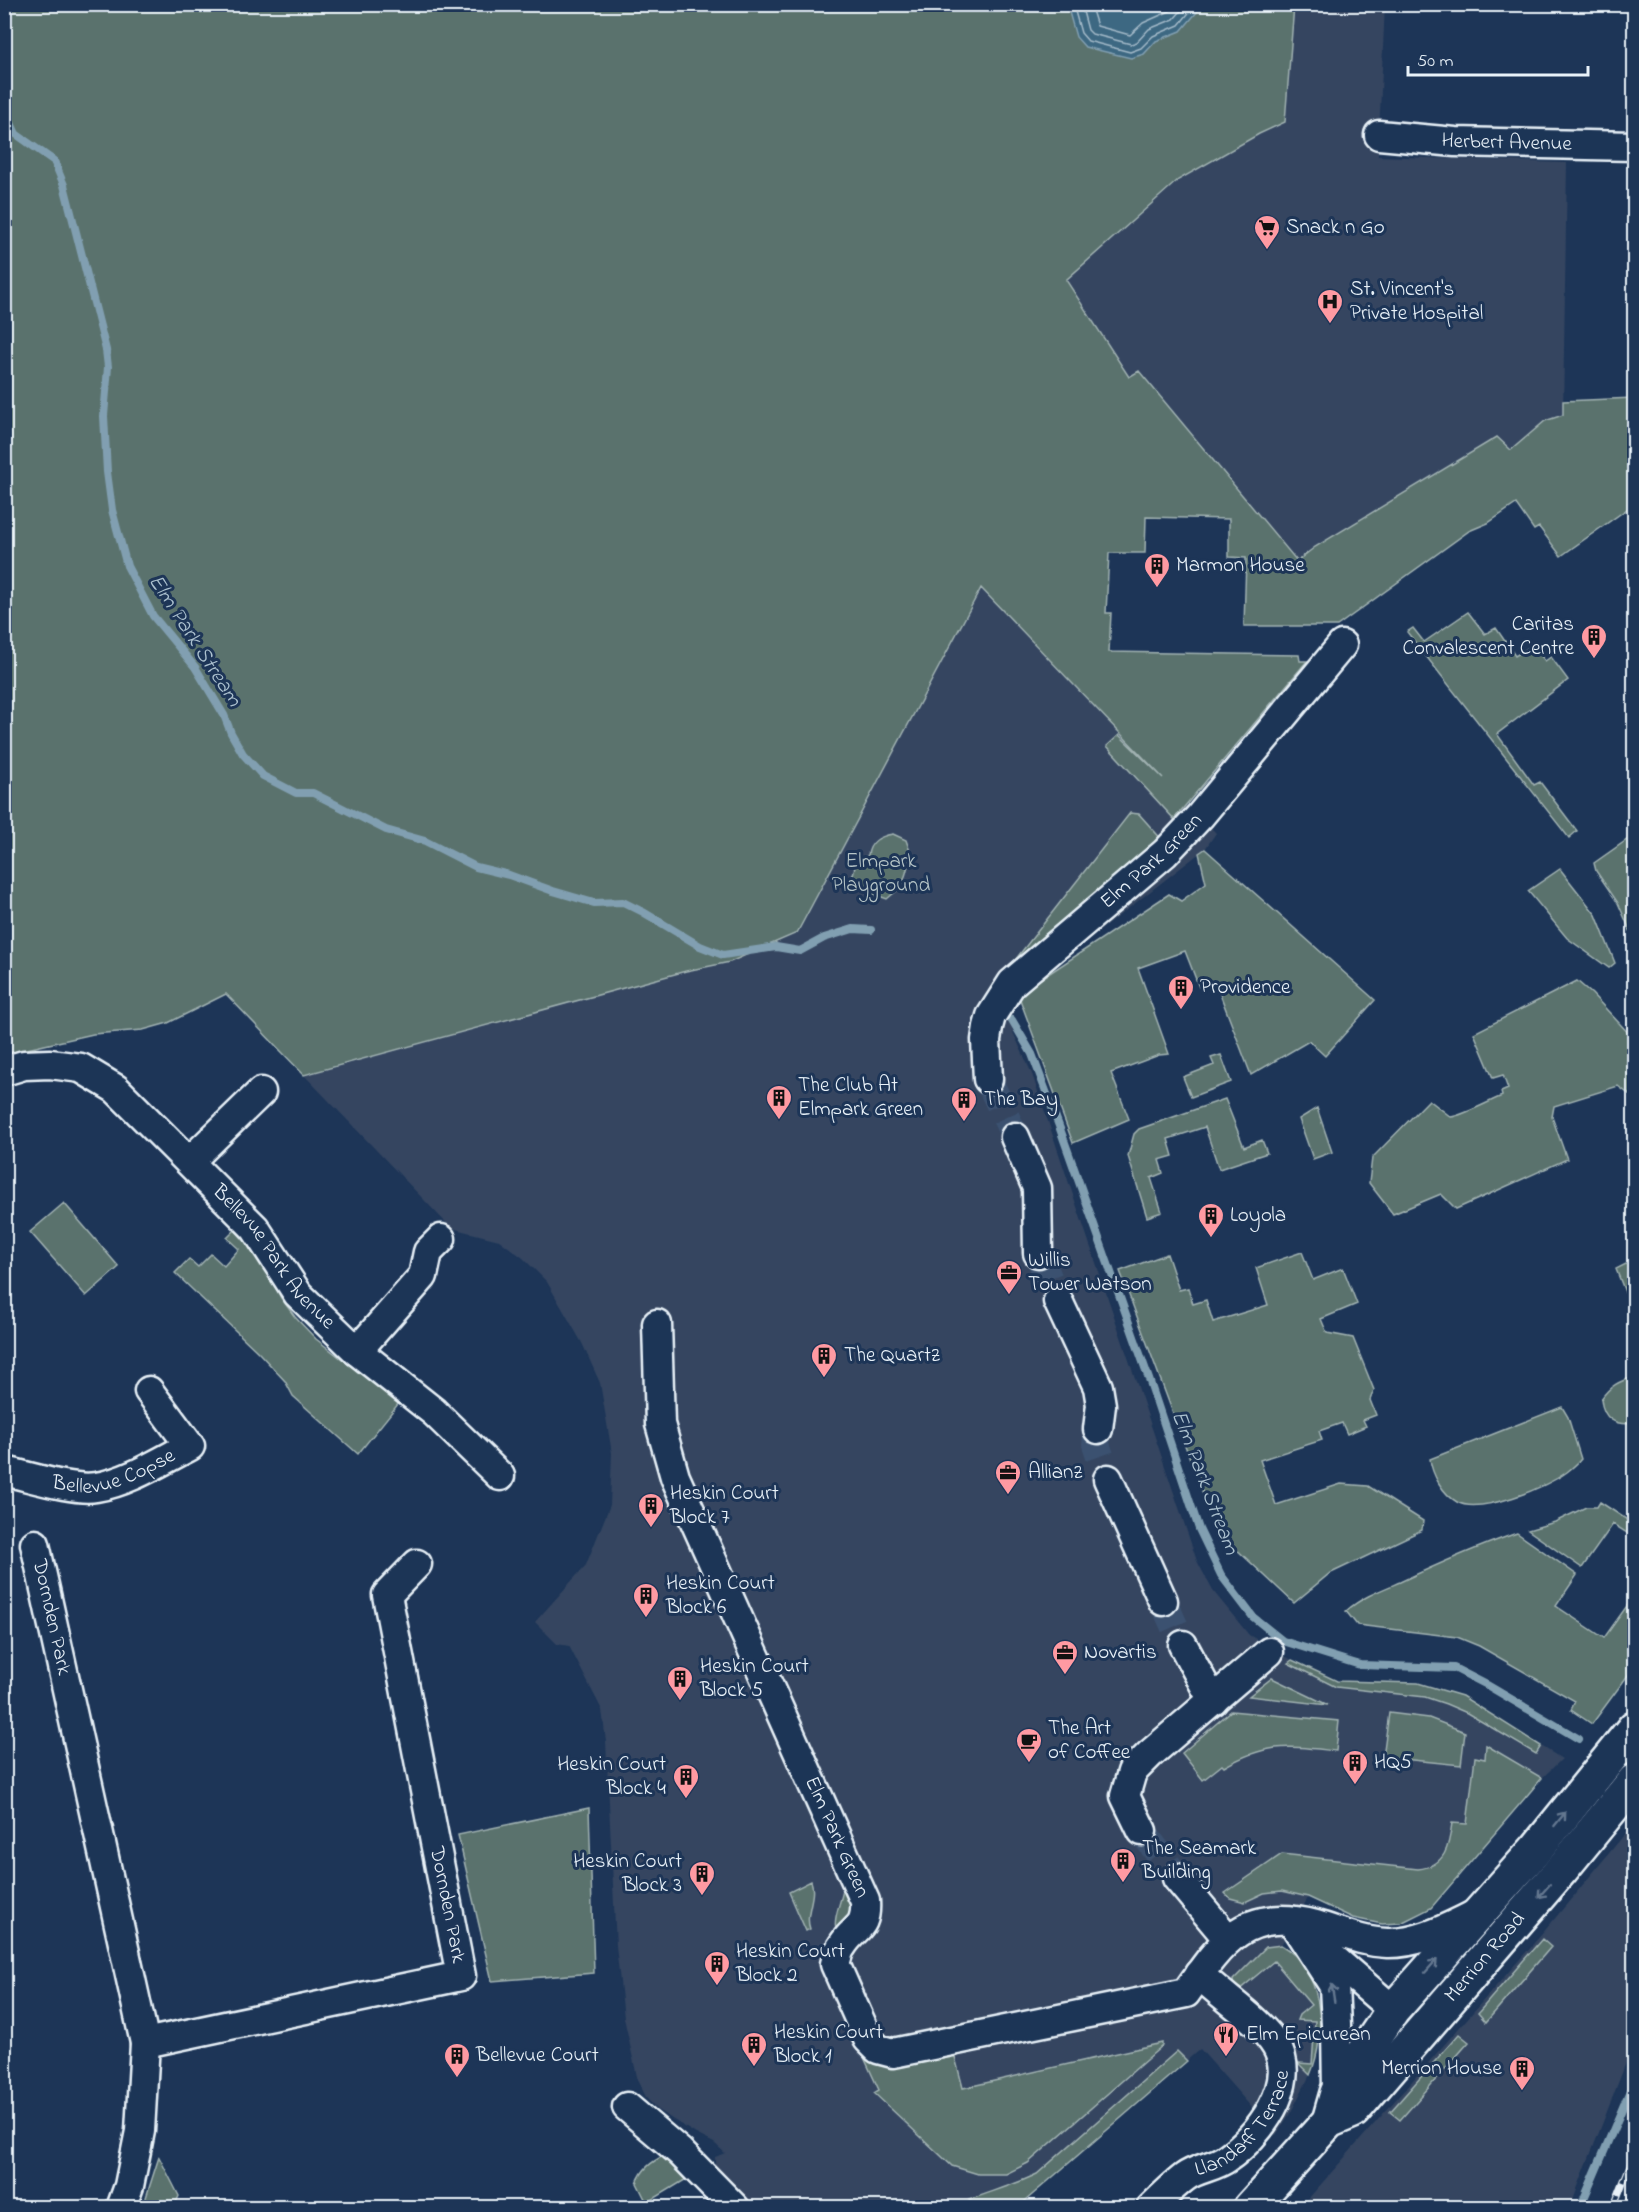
<svg xmlns="http://www.w3.org/2000/svg" width="1639" height="2212" font-family="'Indie Flower',sans-serif">
<rect width="100%" height="100%" fill="#1d3557"/>
<filter id="ink" filterUnits="userSpaceOnUse"><feTurbulence type="fractalNoise" baseFrequency=".0167" numOctaves="2"/><feDisplacementMap in="SourceGraphic" scale="12" xChannelSelector="R" yChannelSelector="G"/><feConvolveMatrix kernelMatrix="1 2 1 2 8 2 1 2 1" color-interpolation-filters="sRGB"/></filter>
<g filter="url(#ink)">
<path fill="#344560" d="M 1294,5 L 1385,5 L 1378,156 L 1567,163 L 1563,415 L 1545,421 L 1511,450 L 1497,437 L 1474,450 L 1315,547 L 1297,561 L 1140,371 L 1129,377 L 1066,280 L 1178,180 L 1259,134 L 1285,122 Z
M 981,588 L 1216,833 L 1205,849 L 1018,994 L 1012,1020 L 1013,1032 L 1032,1074 L 1197,1561 L 1213,1591 L 1249,1635 L 1292,1660 L 1337,1681 L 1418,1683 L 1462,1696 L 1562,1759 L 1542,1778 L 1431,1908 L 1401,1923 L 1382,1924 L 1353,1918 L 1308,1898 L 1281,1945 L 1294,1952 L 1313,1981 L 1320,2019 L 1319,2036 L 1313,2069 L 1291,2112 L 1276,2135 L 1200,2049 L 1018,2207 L 753,2207 L 717,2172 L 715,2166 L 715,2157 L 725,2153 L 714,2143 L 696,2134 L 659,2111 L 647,2099 L 638,2081 L 624,2018 L 616,1946 L 606,1742 L 602,1710 L 569,1646 L 557,1644 L 535,1622 L 586,1565 L 610,1505 L 612,1453 L 600,1383 L 582,1343 L 547,1282 L 523,1258 L 499,1240 L 451,1228 L 304,1075 L 686,971 L 730,962 L 797,933 Z
M 1634,1823 L 1634,2042 L 1570,2207 L 1300,2208 L 1542,1934 Z"/>
<path fill="#5a726d" stroke="#a1b2b2" stroke-width="1.5" d="M 4,5 L 1294,5 L 1285,122 L 1259,134 L 1178,180 L 1066,280 L 1129,377 L 1139,371 L 1297,561 L 1315,547 L 1497,437 L 1511,450 L 1545,421 L 1563,415 L 1563,401 L 1634,398 L 1634,504 L 1561,556 L 1539,527 L 1534,530 L 1516,504 L 1488,523 L 1469,531 L 1337,626 L 1244,626 L 1246,558 L 1229,557 L 1229,519 L 1146,517 L 1145,553 L 1109,553 L 1106,613 L 1111,613 L 1109,652 L 1299,655 L 1300,661 L 1307,661 L 1174,819 L 1107,746 L 1119,735 L 1163,778 L 981,588 L 797,933 L 730,962 L 686,971 L 304,1075 L 226,994 L 168,1023 L 143,1030 L 93,1034 L 5,1054 Z
M 1468,612 L 1485,634 L 1496,628 L 1515,656 L 1533,645 L 1545,661 L 1551,657 L 1568,680 L 1497,734 L 1534,785 L 1540,782 L 1577,831 L 1569,838 L 1407,632 L 1413,628 L 1424,642 Z
M 1130,813 L 1139,814 L 1163,841 L 1012,964 Z
M 893,834 L 906,840 L 911,854 L 906,873 L 902,886 L 887,899 L 863,890 L 852,878 L 856,863 L 868,855 C 870,841 880,836 893,834 Z
M 1634,835 L 1634,939 L 1618,903 L 1596,871 L 1594,863 Z
M 1205,849 L 1375,1000 L 1325,1056 L 1309,1041 L 1251,1075 L 1215,981 L 1199,987 L 1185,951 L 1138,968 L 1169,1054 L 1159,1055 L 1111,1073 L 1129,1119 L 1073,1143 L 1018,994 L 1169,894 L 1181,901 L 1206,883 L 1199,853 Z
M 1560,869 L 1596,915 L 1615,963 L 1609,968 L 1567,938 L 1528,891 Z
M 1577,981 L 1592,994 L 1634,1039 L 1634,1098 L 1618,1086 L 1554,1106 L 1552,1117 L 1567,1159 L 1456,1209 L 1441,1194 L 1393,1214 L 1369,1183 L 1372,1158 L 1429,1100 L 1451,1117 C 1462,1116 1490,1101 1502,1096 L 1501,1092 L 1508,1089 L 1503,1075 L 1493,1078 L 1474,1033 Z
M 1221,1055 L 1231,1082 L 1191,1097 L 1183,1077 L 1214,1065 L 1211,1058 Z
M 1225,1099 L 1244,1147 L 1262,1140 L 1267,1153 L 1219,1169 L 1205,1127 L 1168,1139 L 1173,1156 L 1159,1160 L 1163,1173 L 1151,1178 L 1162,1212 L 1147,1217 L 1128,1156 L 1134,1134 L 1139,1129 Z
M 1317,1108 L 1332,1152 L 1313,1159 L 1299,1119 Z
M 64,1203 L 119,1267 L 86,1296 L 30,1232 Z
M 235,1230 L 262,1261 L 281,1298 L 295,1317 L 316,1339 L 399,1403 L 358,1454 L 293,1396 L 285,1381 L 259,1353 L 175,1273 L 189,1259 L 198,1267 L 211,1254 L 224,1266 L 239,1249 L 227,1238 Z
M 1302,1252 L 1313,1280 L 1343,1268 L 1357,1304 L 1321,1319 L 1327,1333 L 1353,1338 L 1374,1390 L 1370,1400 L 1376,1415 L 1363,1420 L 1366,1426 L 1347,1434 L 1342,1423 L 1319,1431 L 1322,1440 L 1260,1460 L 1276,1505 L 1341,1484 L 1368,1486 L 1423,1521 L 1422,1530 L 1329,1574 L 1294,1603 L 1217,1531 L 1120,1271 L 1167,1254 L 1179,1290 L 1188,1288 L 1193,1304 L 1206,1300 L 1213,1322 L 1268,1305 L 1256,1268 Z
M 1634,1260 L 1634,1315 L 1616,1269 Z
M 1634,1377 L 1634,1423 C 1615,1426 1603,1419 1601,1399 C 1610,1386 1619,1381 1634,1377 Z
M 1562,1407 L 1568,1417 L 1581,1459 C 1577,1464 1572,1468 1567,1472 C 1547,1487 1480,1515 1457,1502 C 1443,1494 1432,1475 1430,1459 Z
M 1600,1502 L 1626,1519 L 1630,1527 L 1627,1533 L 1613,1524 L 1582,1568 L 1528,1530 L 1555,1522 L 1586,1507 L 1597,1507 Z
M 1517,1533 L 1577,1575 L 1556,1606 L 1604,1638 L 1634,1596 L 1634,1667 L 1592,1724 L 1571,1710 L 1575,1701 L 1479,1646 L 1457,1637 L 1357,1625 L 1346,1611 C 1362,1597 1381,1590 1400,1582 C 1438,1564 1477,1547 1517,1533 Z
M 1292,1660 L 1337,1681 L 1418,1683 L 1462,1696 L 1541,1746 L 1536,1754 L 1467,1713 L 1446,1704 L 1425,1697 L 1336,1687 L 1288,1663 Z
M 1272,1678 L 1328,1705 L 1249,1696 Z
M 1231,1711 L 1339,1721 L 1336,1751 C 1288,1746 1268,1742 1224,1767 L 1222,1765 L 1203,1780 L 1182,1753 Z
M 1389,1713 L 1429,1718 L 1465,1732 L 1461,1765 L 1383,1757 Z
M 1486,1745 L 1542,1778 L 1431,1908 L 1401,1923 L 1382,1924 L 1353,1918 L 1308,1897 L 1282,1891 L 1264,1893 L 1245,1902 L 1230,1898 L 1225,1893 L 1282,1854 L 1418,1869 C 1446,1866 1449,1846 1452,1823 L 1467,1824 L 1475,1757 L 1485,1759 Z
M 589,1808 L 594,1973 L 492,1981 L 458,1835 Z
M 811,1881 C 817,1897 804,1913 810,1929 L 806,1931 L 789,1892 Z
M 844,1884 C 856,1909 855,1914 837,1933 C 831,1919 843,1899 844,1884 Z
M 1542,1939 L 1551,1947 L 1486,2022 L 1478,2013 Z
M 1281,1945 C 1323,1969 1328,2033 1310,2075 L 1298,2063 L 1312,2064 L 1315,2021 L 1297,2020 L 1299,2015 L 1311,2005 L 1274,1961 L 1239,1990 L 1234,1987 L 1233,1980 L 1266,1947 Z
M 1459,2034 L 1469,2042 L 1400,2120 L 1390,2112 Z
M 1162,2043 L 1162,2046 L 1028,2163 L 1006,2174 L 978,2174 L 952,2166 L 874,2093 L 879,2090 L 862,2053 L 866,2051 L 954,2053 L 963,2088 Z
M 1177,2051 L 1187,2061 L 1018,2207 L 978,2207 L 969,2200 C 992,2191 1015,2185 1037,2174 Z
M 665,2155 L 688,2178 L 647,2203 L 637,2183 C 642,2169 651,2162 665,2155 Z
M 159,2157 L 179,2196 L 174,2207 L 143,2207 Z"/>
<path fill="#3d6882" stroke="#819fb1" stroke-width="1.5" d="M 1067,5 L 1067,4 L 1203,5 L 1181,31 L 1156,41 L 1144,54 L 1131,58 L 1085,47 L 1076,37 Z"/>
<g fill="none" stroke-linecap="round" stroke-linejoin="round">
<path stroke="#a4bac9" stroke-width="1.5" d="M 1073,4 L 1081,33 L 1088,41 L 1130,52 L 1141,48 L 1153,36 L 1179,25 L 1196,4
M 1081,4 L 1088,30 L 1092,34 L 1131,44 L 1137,42 L 1149,29 L 1174,19 L 1187,4
M 1090,4 L 1097,26 L 1130,35 L 1143,23 L 1170,11 L 1175,4"/>
<path stroke="#819fb1" stroke-width="8" d="M 4,108 L 16,134 L 54,161 L 64,185 L 106,350 L 108,367 L 104,416 L 107,472 L 112,510 L 127,566 L 153,616 L 195,667 L 224,715 L 231,733 L 243,754 L 263,776 L 296,793 L 313,793 L 386,830 L 425,841 L 476,867 L 509,875 L 553,891 L 594,903 L 623,902 L 643,912 L 700,946 L 723,955 L 776,947 L 800,951 L 824,938 L 853,929 L 871,930
M 1012,1020 L 1032,1054 L 1059,1126 L 1149,1379 L 1199,1529 L 1221,1575 L 1253,1617 L 1283,1641 L 1360,1665 L 1454,1668 L 1487,1685 L 1579,1739
M 1580,2208 L 1634,2081"/>
<path stroke="#3b516f" stroke-width="28" stroke-dasharray="28 14" stroke-linecap="butt" d="M 988,1079 L 1015,1137
M 1038,1253 L 1058,1301
M 1098,1429 L 1096,1444 L 1108,1479
M 1163,1601 L 1183,1645
M 1142,1831 L 1177,1878"/>
<defs>
<g id="street">
<path id="s1" d="M 1379,135 L 1455,142 L 1634,146"/>
<path id="s2" d="M 4,1071 L 24,1065 L 50,1064 L 81,1068 L 116,1089 L 255,1228 L 298,1294 L 357,1351 L 434,1412 L 500,1476"/>
<path id="s3" d="M 988,1079 L 986,1040 L 988,1027 L 991,1016 L 1012,983 L 1165,853 L 1200,816 L 1342,645"/>
<path d="M 1015,1137 L 1037,1188 L 1038,1253"/>
<path d="M 190,1161 L 261,1092"/>
<path d="M 1058,1301 L 1098,1387 L 1101,1405 L 1098,1429"/>
<path id="s4" d="M 657,1324 L 660,1424 L 675,1477 L 865,1901 C 867,1930 854,1926 842,1946 C 838,1951 837,1958 835,1964 L 868,2039 L 878,2049 L 893,2053 L 1186,1993 C 1222,1941 1246,1906 1316,1925 C 1340,1932 1362,1942 1387,1943 C 1420,1944 1450,1926 1478,1913"/>
<path d="M 357,1351 L 423,1276 L 428,1252 L 441,1239"/>
<path id="s5" d="M 4,1471 C 28,1476 73,1491 96,1487 C 128,1482 161,1461 190,1446 L 149,1391"/>
<path d="M 1108,1479 L 1163,1601"/>
<path id="s6" d="M 35,1544 L 145,2043 L 140,2131 L 129,2186 L 121,2208"/>
<path d="M 1183,1645 L 1213,1701"/>
<path d="M 1142,1831 L 1125,1796 L 1132,1772 L 1150,1754 L 1269,1652"/>
<path d="M 1177,1878 L 1228,1939"/>
<path d="M 1292,1921 L 1334,1986 L 1336,2025 L 1337,2093"/>
<path d="M 1318,1945 L 1393,2010"/>
<path d="M 145,2043 L 461,1976 L 387,1595 L 417,1564"/>
<path d="M 627,2107 L 680,2152 L 735,2208"/>
<path id="s7" d="M 1151,2208 C 1162,2197 1173,2186 1185,2177 C 1197,2168 1215,2167 1227,2158 C 1258,2137 1299,2084 1276,2046 C 1261,2021 1221,1996 1199,1974"/>
</g>
<g id="secondary">
<path d="M 1329,2121 L 1337,2093 L 1393,2010 L 1537,1848 L 1634,1728"/>
<path id="s8" d="M 1250,2208 L 1329,2121 L 1353,2111 L 1562,1869 L 1634,1781"/>
</g>
</defs>
<use href="#street" stroke="#e8f1f8" stroke-width="33"/>
<use href="#secondary" stroke="#e8f1f8" stroke-width="38"/>
<use href="#street" stroke="#1d3557" stroke-width="28"/>
<use href="#secondary" stroke="#1d3557" stroke-width="33"/>
<defs>
<path id="rail" d="M 1613,2208 L 1634,2155
M 1627,2208 L 1634,2189"/>
</defs>
<use href="#rail" stroke="#e8f1f8" stroke-width="7"/>
<use href="#rail" stroke="#1d3557" stroke-width="4.5" stroke-dasharray="14" stroke-linecap="butt"/>
</g>
<defs><path id="oneway-shaft" d="M-6 0H5M1.5-3L5.5 0L1.5 3" fill="none" stroke-width="1.6" stroke-linecap="round" stroke-linejoin="round" transform="scale(1.5)"/></defs>
<g stroke="#64778f">
<use href="#oneway-shaft" transform="translate(1560 1819) rotate(-51)"/>
<use href="#oneway-shaft" transform="translate(1544 1891) rotate(131)"/>
<use href="#oneway-shaft" transform="translate(1431 1966) rotate(-48)"/>
<use href="#oneway-shaft" transform="translate(1333 1993) rotate(-99)"/>
</g>
</g>
<defs>
<symbol id="supermarket-pin" viewBox="-11 -11 22 30"><path d="M0 17L-7.5 6A9.5 9.5 0 1 1 7.5 6Z" fill="#ff9aa2" stroke="#1d3557"/><path d="M-6-5.5h2.5l.6 2H6L4.5 2H-2.5L-4.4-4H-6ZM-1.5 3.2a1.3 1.3 0 1 0 .1 0ZM3 3.2a1.3 1.3 0 1 0 .1 0Z" fill="#111"/></symbol>
<symbol id="hospital-pin" viewBox="-11 -11 22 30"><path d="M0 17L-7.5 6A9.5 9.5 0 1 1 7.5 6Z" fill="#ff9aa2" stroke="#1d3557"/><path d="M-5-5h3v3.5h4V-5h3V5h-3V1.5h-4V5h-3Z" fill="#111"/></symbol>
<symbol id="building-pin" viewBox="-11 -11 22 30"><path d="M0 17L-7.5 6A9.5 9.5 0 1 1 7.5 6Z" fill="#ff9aa2" stroke="#1d3557"/><path d="M-4-6H4V6H1V3H-1V6H-4ZM-2.5-4.3h1.7v1.8h-1.7ZM.8-4.3h1.7v1.8H.8ZM-2.5-1h1.7V.8h-1.7ZM.8-1h1.7V.8H.8Z" fill="#111"/></symbol>
<symbol id="office-pin" viewBox="-11 -11 22 30"><path d="M0 17L-7.5 6A9.5 9.5 0 1 1 7.5 6Z" fill="#ff9aa2" stroke="#1d3557"/><path d="M-6-3h4V-5.5h4V-3h4V5H-6ZM-1-4.5V-3h2v-1.5ZM-6 0V1H6V0Z" fill="#111"/></symbol>
<symbol id="cafe-pin" viewBox="-11 -11 22 30"><path d="M0 17L-7.5 6A9.5 9.5 0 1 1 7.5 6Z" fill="#ff9aa2" stroke="#1d3557"/><path d="M-5.5-4.5H6V0H3Q3 3.5 0 3.5H-2.5Q-5.5 3.5-5.5 0ZM3-3.2v2h1.7v-2ZM-6 4.5H4V6H-6Z" fill="#111"/></symbol>
<symbol id="restaurant-pin" viewBox="-11 -11 22 30"><path d="M0 17L-7.5 6A9.5 9.5 0 1 1 7.5 6Z" fill="#ff9aa2" stroke="#1d3557"/><path d="M-5-6h1v4h1v-4h1v4h1v-4h1v5L-1.5 .5V6h-2V.5L-5-1ZM5-6V6H3V1.5H1.5Q1.5-4 5-6Z" fill="#111"/></symbol>
</defs>
<g fill-rule="evenodd">
<use href="#supermarket-pin" x="1252" y="213" width="30" height="40"/>
<use href="#hospital-pin" x="1315" y="287" width="30" height="40"/>
<use href="#building-pin" x="1142" y="551" width="30" height="40"/>
<use href="#building-pin" x="1579" y="622" width="30" height="40"/>
<use href="#building-pin" x="1166" y="973" width="30" height="40"/>
<use href="#building-pin" x="764" y="1083" width="30" height="40"/>
<use href="#building-pin" x="949" y="1085" width="30" height="40"/>
<use href="#building-pin" x="1196" y="1201" width="30" height="40"/>
<use href="#office-pin" x="994" y="1258" width="30" height="40"/>
<use href="#building-pin" x="809" y="1341" width="30" height="40"/>
<use href="#office-pin" x="993" y="1458" width="30" height="40"/>
<use href="#building-pin" x="636" y="1491" width="30" height="40"/>
<use href="#building-pin" x="631" y="1581" width="30" height="40"/>
<use href="#office-pin" x="1050" y="1638" width="30" height="40"/>
<use href="#building-pin" x="665" y="1664" width="30" height="40"/>
<use href="#cafe-pin" x="1014" y="1726" width="30" height="40"/>
<use href="#building-pin" x="1340" y="1748" width="30" height="40"/>
<use href="#building-pin" x="671" y="1762" width="30" height="40"/>
<use href="#building-pin" x="1108" y="1846" width="30" height="40"/>
<use href="#building-pin" x="687" y="1859" width="30" height="40"/>
<use href="#building-pin" x="702" y="1949" width="30" height="40"/>
<use href="#restaurant-pin" x="1211" y="2020" width="30" height="40"/>
<use href="#building-pin" x="739" y="2030" width="30" height="40"/>
<use href="#building-pin" x="442" y="2041" width="30" height="40"/>
<use href="#building-pin" x="1507" y="2054" width="30" height="40"/>
</g>
<g text-anchor="middle" dominant-baseline="central" stroke-width="6" stroke-linejoin="round" paint-order="stroke">
<g font-size="21" fill="#e8f1f8" stroke="#1d3557">
<text stroke="none"><textPath href="#s1" startOffset="128">Herbert Avenue</textPath></text>
<text stroke="none"><textPath href="#s3" startOffset="288">Elm Park Green</textPath></text>
<text stroke="none"><textPath href="#s2" startOffset="350">Bellevue Park Avenue</textPath></text>
<text stroke="none"><textPath href="#s5" startOffset="114">Bellevue Copse</textPath></text>
<text stroke="none"><textPath href="#s6" startOffset="75">Dornden Park</textPath></text>
<text stroke="none"><textPath href="#s4" startOffset="550">Elm Park Green</textPath></text>
<text transform="translate(447 1905) rotate(79)">Dornden Park</text>
<text stroke="none"><textPath href="#s8" startOffset="346">Merrion Road</textPath></text>
<text stroke="none"><textPath href="#s7" startOffset="129">Llandaff Terrace</textPath></text>
</g>
<g font-size="21" fill="#e8f1f8" stroke="#1d3557" text-anchor="start">
<text x="1286" y="228">Snack n Go</text>
<text x="1350" y="290">St. Vincent's<tspan x="1350" dy="24">Private Hospital</tspan></text>
<text x="1176" y="566">Marmon House</text>
<text x="1574" y="625" text-anchor="end">Caritas<tspan x="1574" dy="24">Convalescent Centre</tspan></text>
<text x="1200" y="988">Providence</text>
<text x="798" y="1086">The Club At<tspan x="798" dy="24">Elmpark Green</tspan></text>
<text x="984" y="1100">The Bay</text>
<text x="1230" y="1216">Loyola</text>
<text x="1028" y="1261">Willis<tspan x="1028" dy="24">Tower Watson</tspan></text>
<text x="844" y="1356">The Quartz</text>
<text x="1028" y="1473">Allianz</text>
<text x="670" y="1494">Heskin Court<tspan x="670" dy="24">Block 7</tspan></text>
<text x="666" y="1584">Heskin Court<tspan x="666" dy="24">Block 6</tspan></text>
<text x="1084" y="1653">Novartis</text>
<text x="700" y="1667">Heskin Court<tspan x="700" dy="24">Block 5</tspan></text>
<text x="1048" y="1729">The Art<tspan x="1048" dy="24">of Coffee</tspan></text>
<text x="1374" y="1763">HQ5</text>
<text x="666" y="1765" text-anchor="end">Heskin Court<tspan x="666" dy="24">Block 4</tspan></text>
<text x="1142" y="1849">The Seamark<tspan x="1142" dy="24">Building</tspan></text>
<text x="682" y="1862" text-anchor="end">Heskin Court<tspan x="682" dy="24">Block 3</tspan></text>
<text x="736" y="1952">Heskin Court<tspan x="736" dy="24">Block 2</tspan></text>
<text x="774" y="2033">Heskin Court<tspan x="774" dy="24">Block 1</tspan></text>
<text x="1246" y="2035">Elm Epicurean</text>
<text x="476" y="2056">Bellevue Court</text>
<text x="1502" y="2069" text-anchor="end">Merrion House</text>
</g>
<g font-size="21" fill="#b6c5c7" stroke="#1d3557">
<text x="881" y="862">Elmpark<tspan x="881" dy="24">Playground</tspan></text>
</g>
<g font-size="22" font-style="italic" fill="#acc1cf" stroke="#1d3557">
<text transform="translate(194 641) rotate(57)">Elm Park Stream</text>
<text transform="translate(1204 1483) rotate(69)">Elm Park Stream</text>
</g>
</g>
<rect width="1639" height="2212" fill="none" stroke="#1d3557" stroke-width="24"/>
<rect x="12" y="12" width="1615" height="2188" fill="none" stroke="#e8f1f8" stroke-width="2" filter="url(#ink)"/>
<path d="M1408 66v9h180v-9" fill="none" stroke="#e8f1f8" stroke-width="3"/>
<text x="1417" y="66" font-size="18" fill="#e8f1f8" stroke="#1d3557" stroke-width="4.5" paint-order="stroke">50 m</text>
</svg>
